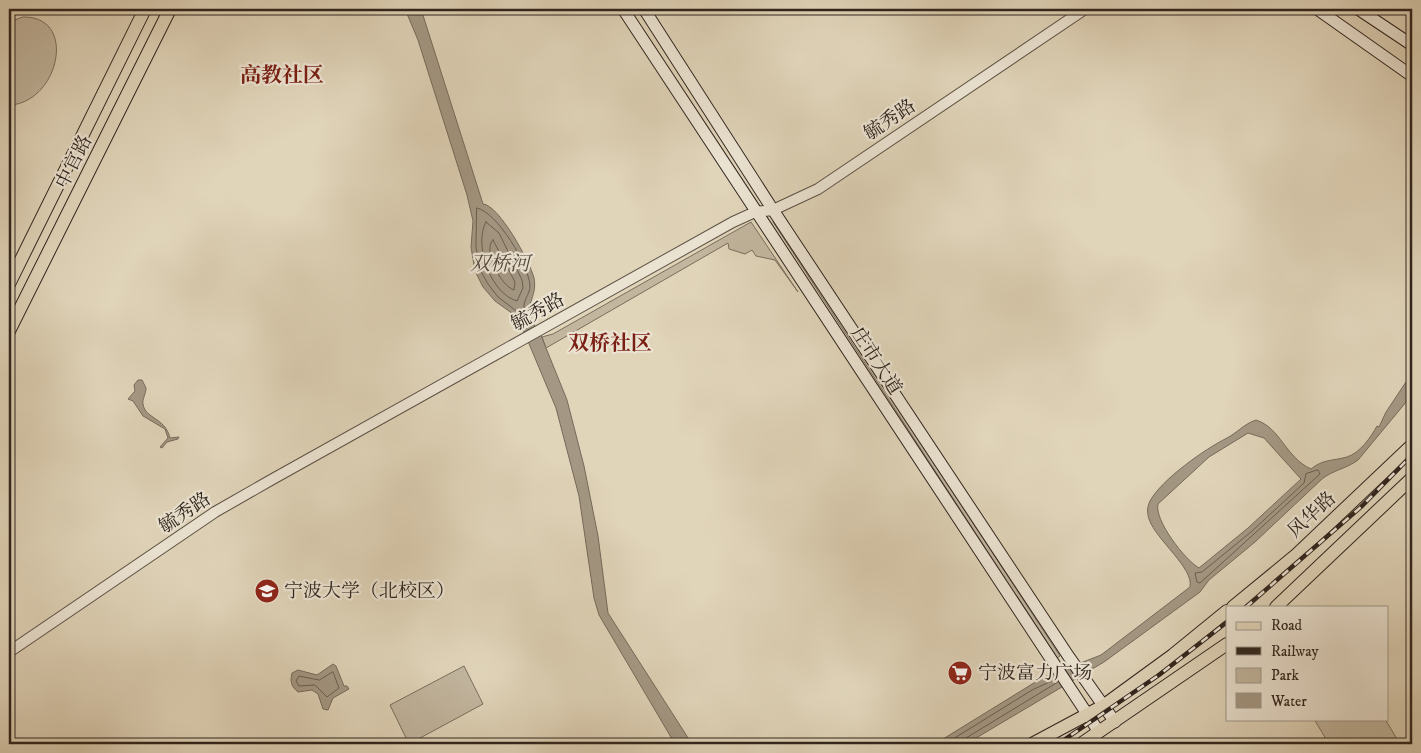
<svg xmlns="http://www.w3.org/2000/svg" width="1421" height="753" font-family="'IM FELL DW Pica','Noto Serif SC',serif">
<rect width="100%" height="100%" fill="#e0d4b9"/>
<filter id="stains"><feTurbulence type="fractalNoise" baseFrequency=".004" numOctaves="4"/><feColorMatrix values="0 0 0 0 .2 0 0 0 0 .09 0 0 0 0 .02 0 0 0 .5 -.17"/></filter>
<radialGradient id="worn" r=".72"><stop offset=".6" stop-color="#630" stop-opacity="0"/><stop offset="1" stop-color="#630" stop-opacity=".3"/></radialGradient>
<path fill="#c2b69f" stroke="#796e5e" d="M 23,17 C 79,16 58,104 9,105 L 9,22 Z
M 774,219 L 1060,656 L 1057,658 L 773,222 Z
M 751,222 L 798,292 L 775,260 L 756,256 L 752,250 L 745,254 L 729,249 L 728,243 L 546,348 L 542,337 L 553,334 Z
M 464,666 L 483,704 L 409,744 L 390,705 Z
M 1314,719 L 1385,719 L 1400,744 L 1329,744 Z"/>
<path fill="#a49884" stroke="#766a5b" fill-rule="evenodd" d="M 405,9 L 421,9 L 483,204 C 499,205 530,262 534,278 C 538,299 522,303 535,326 L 524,332 L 513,314 L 495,301 L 483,287 L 475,271 L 471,247 L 473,221 L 467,195 L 418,40 Z
M 540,333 L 567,400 L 584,466 L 598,536 L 608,613 L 692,744 L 675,744 L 599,615 L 594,598 L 579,496 L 556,408 L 527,339 Z
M 1412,373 L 1412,395 L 1358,460 C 1346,469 1333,470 1322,479 L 1255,542 L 1209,580 L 1200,592 L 1104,662 L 966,744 L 938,744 L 943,739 L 1042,678 L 1101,655 L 1190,587 C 1194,568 1156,540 1149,519 C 1147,513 1147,507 1150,501 C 1162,479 1205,449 1227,438 C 1238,432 1244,424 1256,420 C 1281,428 1285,457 1311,469 C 1323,459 1333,461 1347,457 C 1360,453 1371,437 1377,426 L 1379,427 L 1386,412 ZM 1248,433 L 1264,438 L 1301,479 L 1248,528 L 1199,568 C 1185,560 1154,520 1158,504 L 1209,457 Z
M 138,380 L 142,380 L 146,388 C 146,394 142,399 143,404 C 145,419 165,417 170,438 L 179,437 L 178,439 L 167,442 L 162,448 L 160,447 L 168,438 L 165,429 L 143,416 L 133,401 L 128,399 L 135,391 L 134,385 Z
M 333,664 L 336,666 L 344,686 L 347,686 L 349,689 L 333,698 L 328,710 L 323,709 L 318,694 L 312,690 L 298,692 C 291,686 290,682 292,673 L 298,670 L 317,675 Z"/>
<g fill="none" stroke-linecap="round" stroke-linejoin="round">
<path stroke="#6a5e51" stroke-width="1" d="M 477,208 C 497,212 529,265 530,286 C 530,293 525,298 524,305 C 523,309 525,312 523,316 L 498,297 L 488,284 L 480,270 L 476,247 Z
M 486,222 L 499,233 L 522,280 L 523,288 L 517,301 C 491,294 473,245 486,222 Z
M 493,240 L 515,282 L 514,290 C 501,286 482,250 493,240 Z
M 1318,470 L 1320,474 L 1200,583 L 1197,582 L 1195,573 L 1202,572 L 1251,532 L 1304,483 L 1306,474 Z
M 333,672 L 339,688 L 327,697 L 315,685 L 299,686 L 296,681 L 299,676 L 319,680 Z
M 945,744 L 1032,690 L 1056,679
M 964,744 L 966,738 L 1058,682"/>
<defs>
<path id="tertiary" d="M 9,652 L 215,512 L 271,480 L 733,222 L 755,212 L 773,210 L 818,189 L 1085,9
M 9,742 L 10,744"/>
<path id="secondary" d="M 623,9 L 1099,732
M 644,9 L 773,210 L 1069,657 L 1115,722
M 1317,9 L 1412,76
M 1358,9 L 1412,45"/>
<path id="primary" d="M 9,284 L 145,9
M 9,331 L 170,9
M 1233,607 L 1295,556 L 1412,445
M 1276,607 L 1412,478
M 1032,744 L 1103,706 L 1173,655 L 1227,611
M 1081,744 L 1227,644"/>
</defs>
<use href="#tertiary" stroke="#5c5145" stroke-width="12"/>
<use href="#secondary" stroke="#30251e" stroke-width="13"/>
<use href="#primary" stroke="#30251e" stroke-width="14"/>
<use href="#tertiary" stroke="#ebe3d2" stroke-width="10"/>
<use href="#secondary" stroke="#ebe3d2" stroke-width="11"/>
<use href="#primary" stroke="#e0d4b9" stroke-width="12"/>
<defs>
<path id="rail" d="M 1246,607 L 1362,506 L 1412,455
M 1058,744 L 1159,675 L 1227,622"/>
</defs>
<use href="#rail" stroke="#30251e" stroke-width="4.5"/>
<use href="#rail" stroke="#ebe3d2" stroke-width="2.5" stroke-dasharray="8" stroke-linecap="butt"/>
</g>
<defs>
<symbol id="university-disc" viewBox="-11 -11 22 22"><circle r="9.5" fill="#8f2418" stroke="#ebe3d2"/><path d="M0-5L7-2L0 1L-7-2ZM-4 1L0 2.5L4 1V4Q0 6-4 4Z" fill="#fff"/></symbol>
<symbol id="supermarket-disc" viewBox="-11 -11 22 22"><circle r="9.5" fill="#8f2418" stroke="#ebe3d2"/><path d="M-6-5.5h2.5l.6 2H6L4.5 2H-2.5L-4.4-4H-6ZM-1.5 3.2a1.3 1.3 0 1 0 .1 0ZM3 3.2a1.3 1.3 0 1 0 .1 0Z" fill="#fff"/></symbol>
</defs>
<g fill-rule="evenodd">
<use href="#university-disc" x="253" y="577" width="28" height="28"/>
<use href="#supermarket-disc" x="946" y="659" width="28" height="28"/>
</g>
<g text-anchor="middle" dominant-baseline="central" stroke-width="4.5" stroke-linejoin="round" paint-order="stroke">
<g font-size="19" fill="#30251e" stroke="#ebe3d2">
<text transform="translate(890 120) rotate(-34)">毓秀路</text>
<text transform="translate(74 162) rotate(-63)">中官路</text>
<text transform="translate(538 312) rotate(-29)">毓秀路</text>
<text transform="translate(876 361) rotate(57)">庄市大道</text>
<text transform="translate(185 513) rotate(-34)">毓秀路</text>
<text transform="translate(1312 515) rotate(-43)">风华路</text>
</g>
<g font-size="19" fill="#30251e" stroke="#ebe3d2" text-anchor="start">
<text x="284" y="591">宁波大学（北校区）</text>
<text x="978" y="673">宁波富力广场</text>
</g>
<g font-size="20" font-style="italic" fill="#53483d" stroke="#ebe3d2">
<text x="500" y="264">双桥河</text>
</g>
<g font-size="21" font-weight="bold" fill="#7a1f14" stroke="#ebe3d2">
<text x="282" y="76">高教社区</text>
<text x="610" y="344">双桥社区</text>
</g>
</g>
<rect width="1421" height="753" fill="none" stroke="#e0d4b9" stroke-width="30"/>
<rect x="10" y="10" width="1401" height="733" fill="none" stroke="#30251e" stroke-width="2.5"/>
<rect x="15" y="15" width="1391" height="723" fill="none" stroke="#30251e"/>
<rect x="1226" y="606" width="162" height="115" fill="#ebe3d2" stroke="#a0978a"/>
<rect x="1236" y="622" width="25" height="8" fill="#e0d4b9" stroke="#a0978a"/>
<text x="1271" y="630" font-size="15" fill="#30251e">Road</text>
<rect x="1236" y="647" width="25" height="8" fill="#30251e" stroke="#a0978a"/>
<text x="1271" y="656" font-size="15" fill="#30251e">Railway</text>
<rect x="1236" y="668" width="25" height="15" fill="#c2b69f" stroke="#a0978a"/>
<text x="1271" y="680" font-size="15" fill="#30251e">Park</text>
<rect x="1236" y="693" width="25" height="15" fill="#a49884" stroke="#a0978a"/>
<text x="1271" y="706" font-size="15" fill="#30251e">Water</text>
<rect width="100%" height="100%" filter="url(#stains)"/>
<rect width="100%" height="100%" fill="url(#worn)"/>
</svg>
